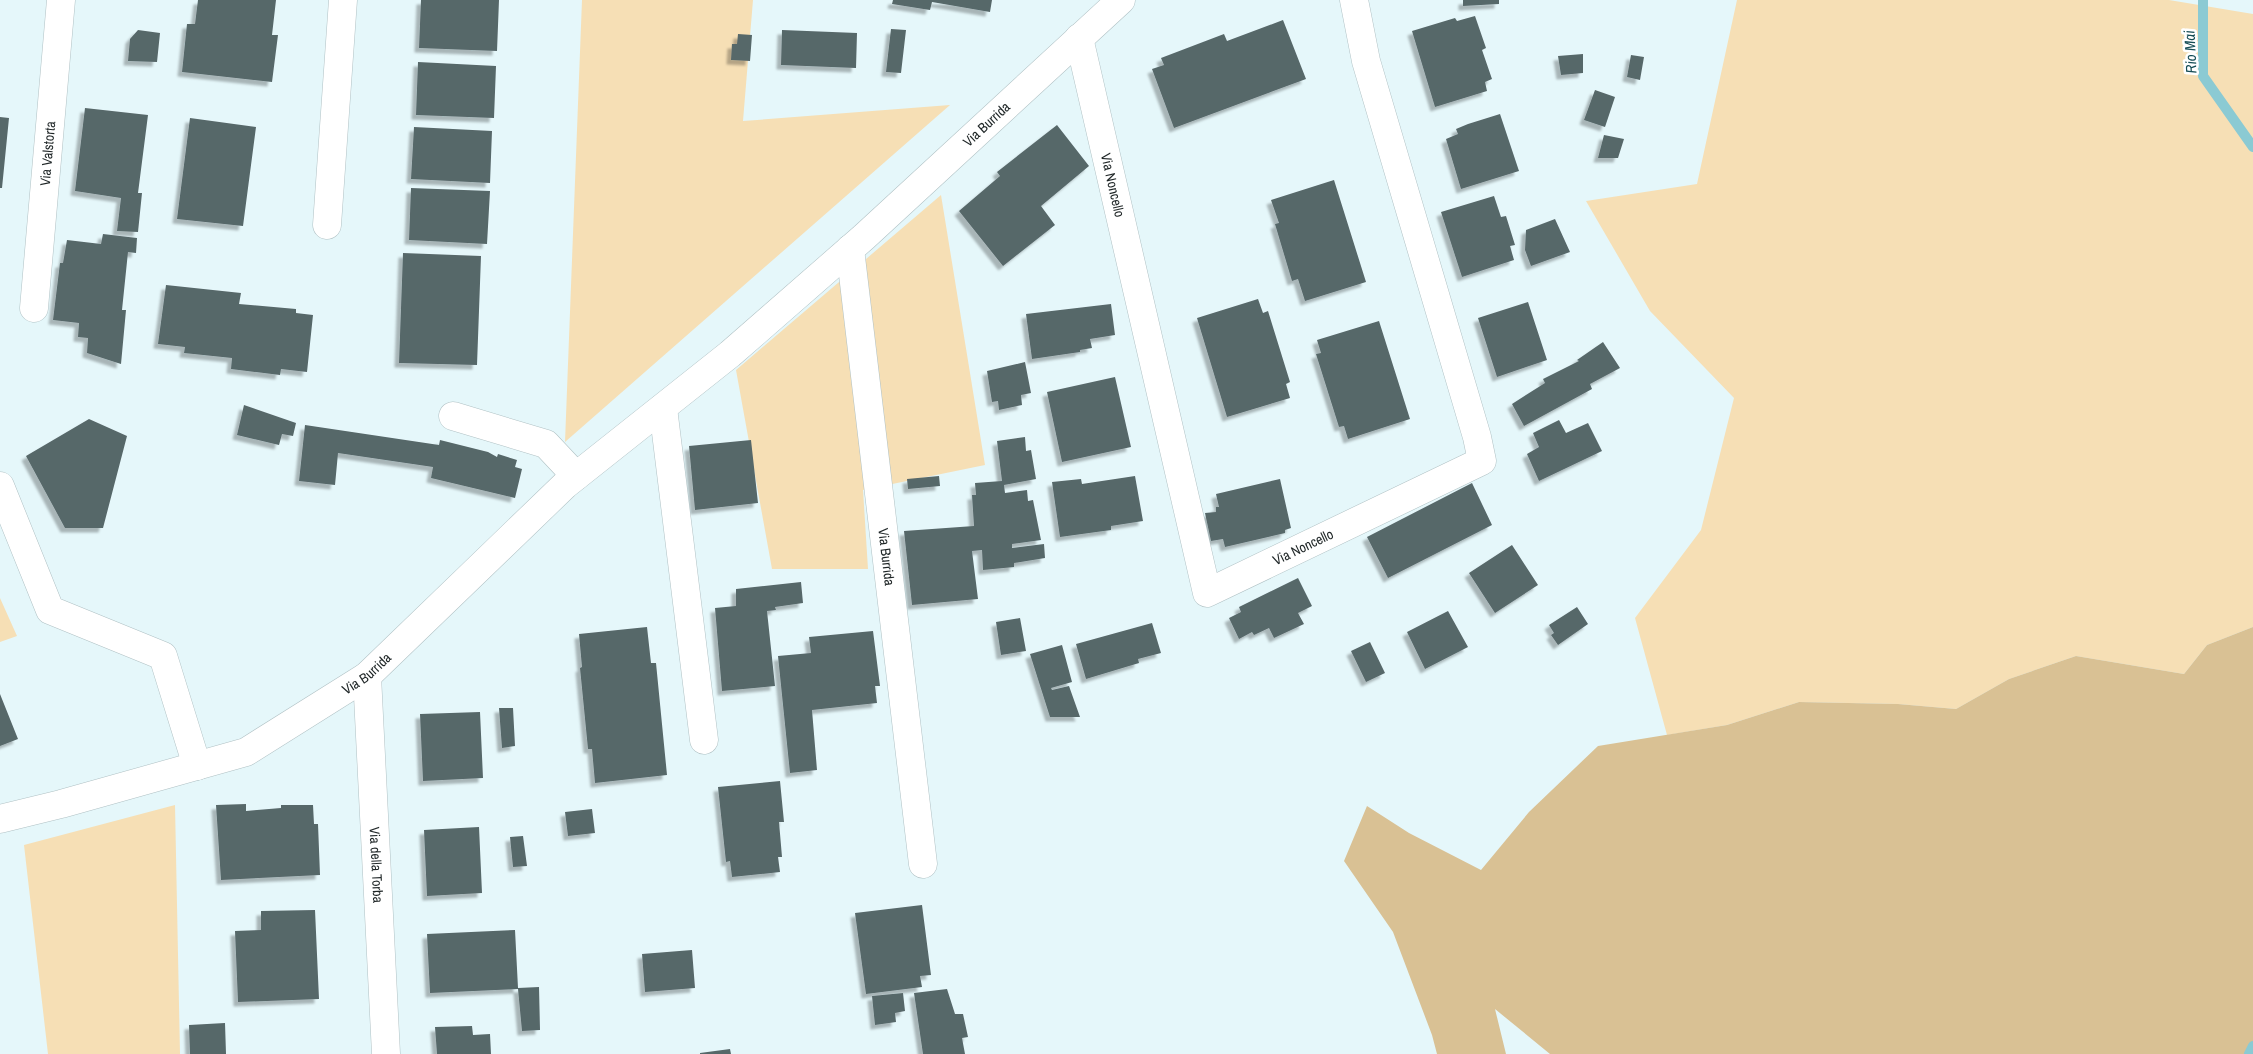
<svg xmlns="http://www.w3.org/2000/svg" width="2253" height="1054" font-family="'Archivo Narrow',sans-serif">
<defs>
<filter id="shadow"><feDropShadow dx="-4.5" dy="4.5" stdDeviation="1" flood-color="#0004"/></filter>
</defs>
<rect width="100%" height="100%" fill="#e5f7fa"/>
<path fill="#f6dfb5" d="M 582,0 L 753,0 L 743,121 L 950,105 L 565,442 Z
M 1737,0 L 2169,0 L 2253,14 L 2253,627 L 2207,645 L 2184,674 L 2076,656 L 2009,679 L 1956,709 L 1898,704 L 1799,702 L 1727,725 L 1667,735 L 1635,618 L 1701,530 L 1734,398 L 1650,311 L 1586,201 L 1697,184 Z
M 941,195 L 985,465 L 863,490 L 868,569 L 772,569 L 736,370 Z
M 0,598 L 17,636 L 0,642 Z
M 175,805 L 180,1054 L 48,1054 L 24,845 Z"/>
<path fill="#d9c194" d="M 2253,627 L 2253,1054 L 1550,1054 L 1495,1009 L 1506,1054 L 1437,1054 L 1432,1035 L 1393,932 L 1344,861 L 1367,806 L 1409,833 L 1481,870 L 1529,812 L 1598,746 L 1727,725 L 1799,702 L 1898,704 L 1956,709 L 2009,679 L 2076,656 L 2184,674 L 2207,645 Z"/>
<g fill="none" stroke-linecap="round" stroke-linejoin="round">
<path stroke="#8bcad3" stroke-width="10" d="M 2203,0 L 2203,76 L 2253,147
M 2249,1054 L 2253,1046"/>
</g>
<path fill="#576769" filter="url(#shadow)" d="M 198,0 L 276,0 L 272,35 L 278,35 L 272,82 L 182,72 L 187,24 L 195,24 Z
M 421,0 L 499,0 L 497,51 L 419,48 Z
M 893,0 L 992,0 L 990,12 L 932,2 L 930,10 L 892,4 Z
M 1463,0 L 1499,0 L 1499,4 L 1463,6 Z
M 1475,16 L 1486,48 L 1482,50 L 1492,79 L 1485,82 L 1487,91 L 1435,107 L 1412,31 L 1455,18 L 1457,21 Z
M 1283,20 L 1306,79 L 1174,128 L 1152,69 L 1164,65 L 1161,58 L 1224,34 L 1227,41 Z
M 891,29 L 906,30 L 901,73 L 886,72 Z
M 138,30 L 160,33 L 157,62 L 128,61 L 130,39 Z
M 782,30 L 857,33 L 856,68 L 781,65 Z
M 738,34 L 752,35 L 750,61 L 731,60 L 732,44 L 737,44 Z
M 1583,54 L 1583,73 L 1561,75 L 1558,56 Z
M 1631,55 L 1644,57 L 1640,80 L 1627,77 Z
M 418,62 L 496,66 L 494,118 L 416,115 Z
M 1595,90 L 1615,97 L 1605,127 L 1584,120 Z
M 85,108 L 148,115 L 138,193 L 142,193 L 138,232 L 117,231 L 121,198 L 75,191 Z
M 1500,114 L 1519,171 L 1461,189 L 1446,139 L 1458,134 L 1456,129 L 1468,124 Z
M 0,117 L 9,118 L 2,188 L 0,188 Z
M 190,118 L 256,127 L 243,226 L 177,219 Z
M 1057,125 L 1089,166 L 1041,206 L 1055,225 L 1003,266 L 959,211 L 1000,176 L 997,172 Z
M 414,127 L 492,131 L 490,183 L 411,179 Z
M 1604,135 L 1624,139 L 1618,158 L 1598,158 Z
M 1334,180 L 1366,282 L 1305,301 L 1298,279 L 1292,281 L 1275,224 L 1279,223 L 1271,200 Z
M 411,188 L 490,191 L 487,244 L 409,240 Z
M 1494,196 L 1501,217 L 1506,216 L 1515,245 L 1510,246 L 1514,260 L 1462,277 L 1441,212 Z
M 1555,219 L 1570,252 L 1531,266 L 1525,250 L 1526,230 Z
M 103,234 L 137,238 L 136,253 L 128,252 L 122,310 L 126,310 L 121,364 L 87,353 L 88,338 L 78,337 L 79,323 L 53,320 L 60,263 L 63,263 L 67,240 L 101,244 Z
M 403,253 L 481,256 L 477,365 L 399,363 Z
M 166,285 L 241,293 L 239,304 L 296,309 L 296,313 L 313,315 L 307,372 L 281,369 L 280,375 L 231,369 L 232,358 L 184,353 L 185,347 L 158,344 Z
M 1258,299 L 1263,313 L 1268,311 L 1290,382 L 1286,384 L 1290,398 L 1227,417 L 1197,318 Z
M 1528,302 L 1547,360 L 1497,377 L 1478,318 Z
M 1111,304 L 1115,335 L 1090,339 L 1092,348 L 1080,350 L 1080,352 L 1032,359 L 1026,314 Z
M 1379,321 L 1410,419 L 1348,439 L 1344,426 L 1339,427 L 1316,354 L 1321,353 L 1317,340 Z
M 1603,342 L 1620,368 L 1590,384 L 1592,389 L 1524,426 L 1512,404 L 1545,383 L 1543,379 L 1579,361 L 1577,360 Z
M 1025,362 L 1031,393 L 1021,395 L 1022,405 L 999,410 L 998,401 L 992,402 L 987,371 Z
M 1115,377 L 1131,447 L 1062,462 L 1047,392 Z
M 244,405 L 296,423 L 293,436 L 282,434 L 279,445 L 237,435 Z
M 89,419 L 127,436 L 103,528 L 65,528 L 26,456 Z
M 1559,420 L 1566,433 L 1588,423 L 1602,451 L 1539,481 L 1527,454 L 1539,447 L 1533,433 Z
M 305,425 L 439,445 L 440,440 L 488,452 L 497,457 L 498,454 L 517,460 L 515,467 L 522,469 L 515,498 L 431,478 L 433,467 L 338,453 L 335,485 L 299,481 Z
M 1025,437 L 1026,451 L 1031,450 L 1036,479 L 1004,485 L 1005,493 L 1027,490 L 1028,501 L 1033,500 L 1041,540 L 1012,544 L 1012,548 L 1044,544 L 1045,558 L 1014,563 L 1014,567 L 983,570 L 982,550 L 972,551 L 978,599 L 912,605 L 904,531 L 974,526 L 972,495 L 976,495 L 975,483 L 1002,481 L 997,441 Z
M 751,440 L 758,503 L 695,510 L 689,446 Z
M 939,476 L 940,486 L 908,489 L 907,479 Z
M 1135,476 L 1143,521 L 1111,526 L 1111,530 L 1060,537 L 1052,482 L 1081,479 L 1082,484 Z
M 1280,479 L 1291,528 L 1285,530 L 1285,533 L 1225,547 L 1223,539 L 1211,541 L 1205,513 L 1216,512 L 1216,507 L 1219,507 L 1216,494 Z
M 1472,483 L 1492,525 L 1388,578 L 1367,537 Z
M 1512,545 L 1538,585 L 1495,613 L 1469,573 Z
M 1298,578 L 1312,606 L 1298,613 L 1304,624 L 1274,638 L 1269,628 L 1254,635 L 1252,632 L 1239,639 L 1229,618 L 1241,612 L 1239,607 Z
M 801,582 L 803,603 L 775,607 L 776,610 L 767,611 L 775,686 L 722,691 L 715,608 L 736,606 L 736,589 Z
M 1577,607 L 1588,624 L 1558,645 L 1551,635 L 1554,633 L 1549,625 Z
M 1448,611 L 1468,647 L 1425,669 L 1407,632 Z
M 1020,618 L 1026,651 L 1001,655 L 996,622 Z
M 1152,623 L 1161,653 L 1138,659 L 1139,663 L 1086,679 L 1076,644 Z
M 647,627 L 651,663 L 656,663 L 667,775 L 595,783 L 592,749 L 588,749 L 580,668 L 582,667 L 579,634 Z
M 873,631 L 880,686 L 875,686 L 877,703 L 812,710 L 817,770 L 790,773 L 778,656 L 811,653 L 809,637 Z
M 1370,642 L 1385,673 L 1366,682 L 1351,651 Z
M 1062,645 L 1072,682 L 1051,688 L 1052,690 L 1069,686 L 1080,717 L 1050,717 L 1030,654 Z
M 0,694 L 18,739 L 0,746 Z
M 499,708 L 513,708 L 515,746 L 502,748 Z
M 480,712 L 483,778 L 423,781 L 420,714 Z
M 780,781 L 784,822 L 779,822 L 782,857 L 778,857 L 780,872 L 732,877 L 730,861 L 726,862 L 718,787 Z
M 246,804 L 246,811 L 281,808 L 281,805 L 313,805 L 314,824 L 318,824 L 320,875 L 221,880 L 216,805 Z
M 592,809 L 595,833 L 568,836 L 565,812 Z
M 479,827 L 482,893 L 427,896 L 424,830 Z
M 523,836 L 527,866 L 513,867 L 510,837 Z
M 922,905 L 931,975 L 920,976 L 922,987 L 866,994 L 855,913 Z
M 315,910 L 319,999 L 238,1002 L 235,931 L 261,930 L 261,911 Z
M 515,930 L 518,988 L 539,987 L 540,1030 L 522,1031 L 518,989 L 430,993 L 427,934 Z
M 692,950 L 695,988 L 645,992 L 642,954 Z
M 947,989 L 955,1014 L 963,1014 L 968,1037 L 962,1038 L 965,1054 L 923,1054 L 914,993 Z
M 903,993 L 905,1011 L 895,1013 L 896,1022 L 875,1025 L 872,996 Z
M 225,1023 L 226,1054 L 190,1054 L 189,1025 Z
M 472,1026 L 473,1035 L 490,1034 L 491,1054 L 437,1054 L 435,1027 Z
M 730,1049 L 731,1054 L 700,1054 L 700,1053 Z"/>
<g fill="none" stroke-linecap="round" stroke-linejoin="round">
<defs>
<g id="minor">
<path id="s1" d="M 1079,38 L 1207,593 L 1482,461 L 1477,437 L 1366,61 L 1354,0"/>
<path d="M 327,225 L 343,0"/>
<path id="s2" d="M 850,249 L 923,864"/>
<path id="s3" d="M 34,308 L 61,0"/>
<path d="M 663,408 L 704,740"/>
<path d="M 453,416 L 546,444 L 576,476"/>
<path d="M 0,486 L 50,610 L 163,656 L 197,766"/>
<path id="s4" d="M 367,676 L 386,1054"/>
<path id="s5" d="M 0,819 L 61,804 L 246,752 L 367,676 L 565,485 L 730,354 L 864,237 L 1121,0"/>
</g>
</defs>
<use href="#minor" stroke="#b0c1c4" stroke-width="29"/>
<use href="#minor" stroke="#fff" stroke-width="28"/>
</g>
<g text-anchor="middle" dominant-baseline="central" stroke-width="5" stroke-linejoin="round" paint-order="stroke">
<g font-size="14" fill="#1e2526" stroke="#fff">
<text stroke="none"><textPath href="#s5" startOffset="1228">Via Burrida</textPath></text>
<text stroke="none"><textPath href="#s3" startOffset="155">Via Valstorta</textPath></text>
<text stroke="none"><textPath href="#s1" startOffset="151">Via Noncello</textPath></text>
<text stroke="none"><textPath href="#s1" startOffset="676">Via Noncello</textPath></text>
<text stroke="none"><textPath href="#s2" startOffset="310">Via Burrida</textPath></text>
<text stroke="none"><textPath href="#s5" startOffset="399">Via Burrida</textPath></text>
<text stroke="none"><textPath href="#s4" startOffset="189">Via della Torba</textPath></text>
</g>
<g font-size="15" font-style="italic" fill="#154c54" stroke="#fff">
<text transform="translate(2190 52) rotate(-93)">Rio Mai</text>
</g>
</g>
</svg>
